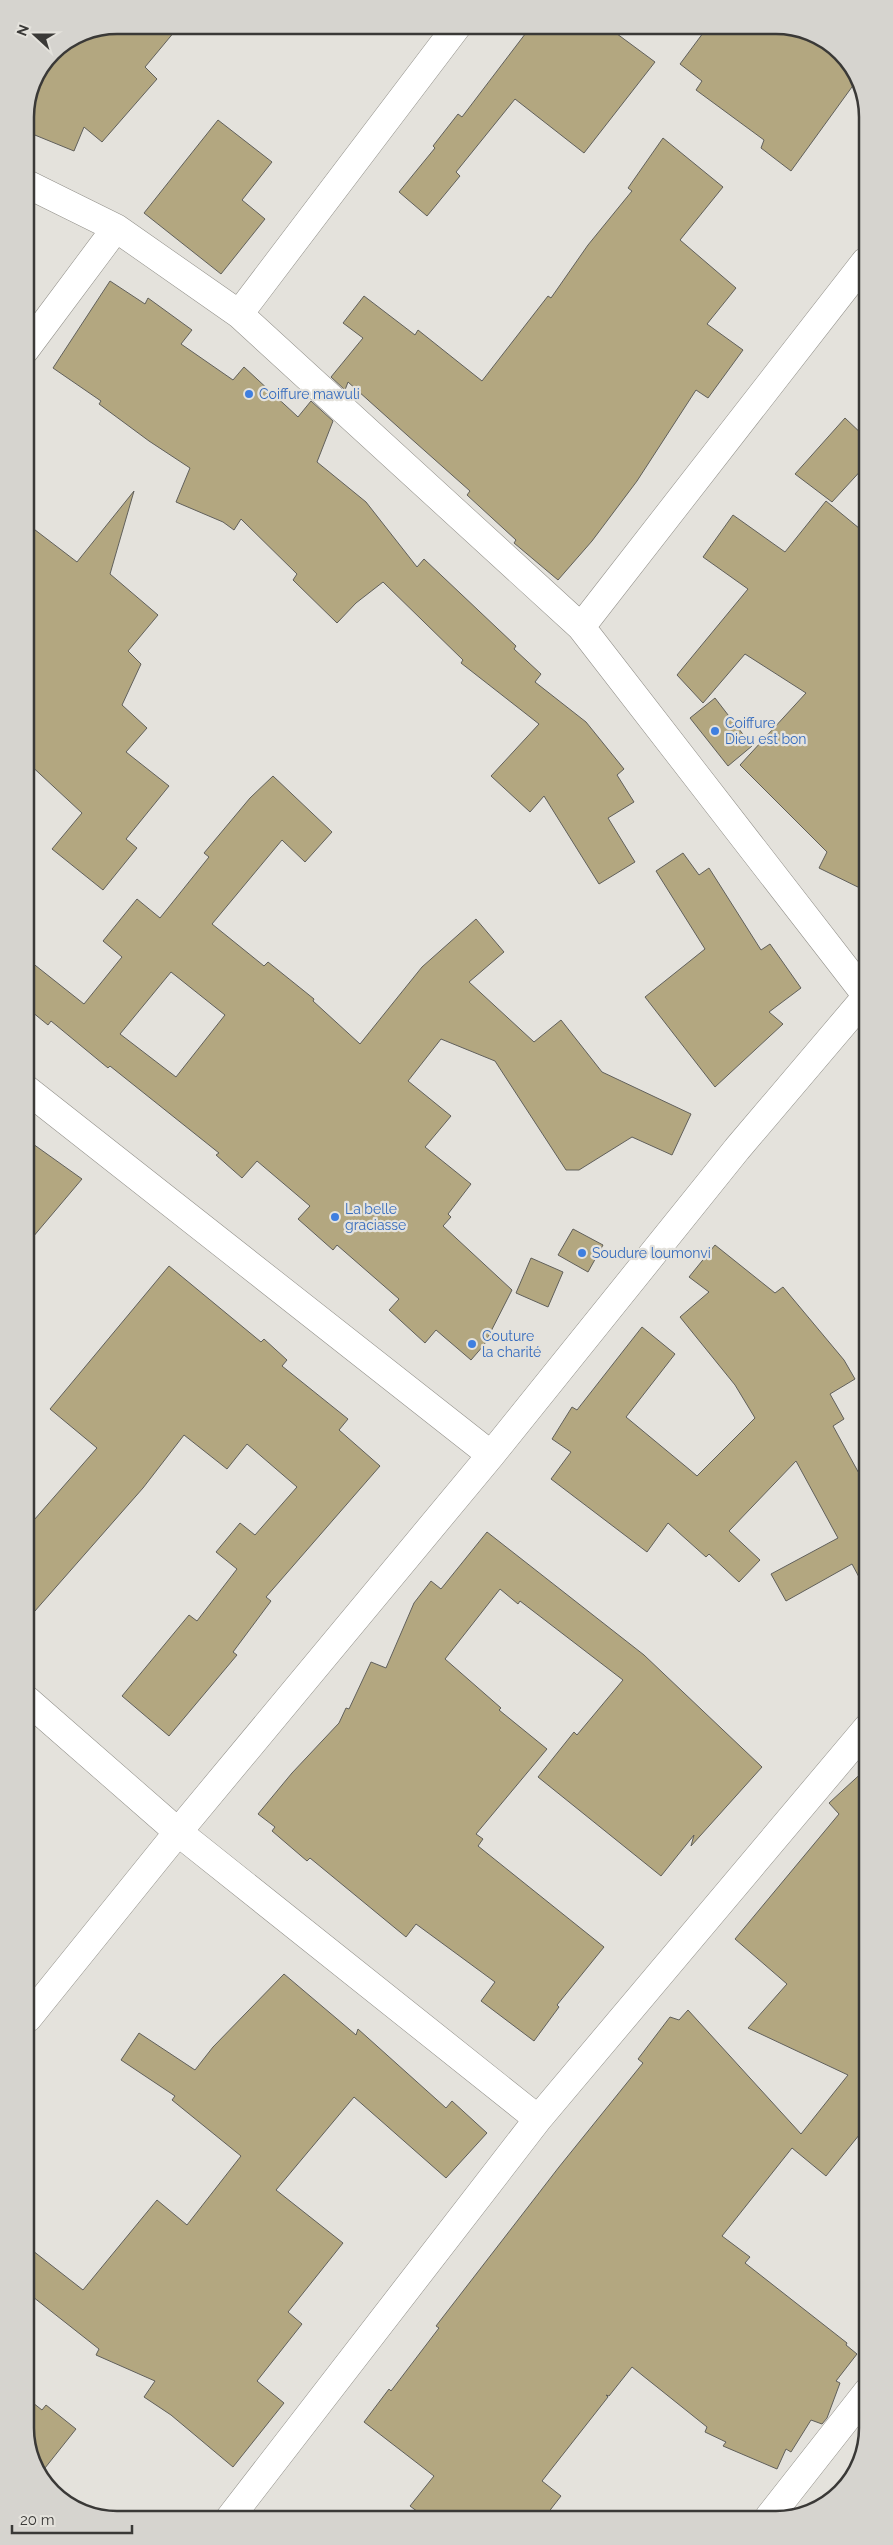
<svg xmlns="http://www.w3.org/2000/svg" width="893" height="2545" font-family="Raleway,sans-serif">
<rect width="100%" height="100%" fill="#e4e2dc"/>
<path fill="#b3a780" stroke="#61605b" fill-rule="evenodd" d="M 116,25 L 180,25 L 145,67 L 157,79 L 102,142 L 84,127 L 74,151 L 25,131 L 25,111 L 52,52 L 82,32 Z
M 532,25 L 605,25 L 655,62 L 584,153 L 515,99 L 456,172 L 460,176 L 427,216 L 399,192 L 435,148 L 433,146 L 458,114 L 462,117 Z
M 709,25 L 783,25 L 811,36 L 850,70 L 857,80 L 791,171 L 761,148 L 764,140 L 696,90 L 702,81 L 680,64 Z
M 218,120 L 272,162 L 242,200 L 265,219 L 221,274 L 144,213 Z
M 663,138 L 723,187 L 680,240 L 736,288 L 707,324 L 743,350 L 708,398 L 696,390 L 637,481 L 592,541 L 558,580 L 514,543 L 516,540 L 467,495 L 470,491 L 407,435 L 348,382 L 345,390 L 331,377 L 363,338 L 343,323 L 364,296 L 415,335 L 418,330 L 482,381 L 548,296 L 551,298 L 588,245 L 632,191 L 628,188 Z
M 110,281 L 145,304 L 148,298 L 192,330 L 181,344 L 233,380 L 244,367 L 298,417 L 311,401 L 333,421 L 317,462 L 366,502 L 417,567 L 424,559 L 516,646 L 514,649 L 541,674 L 535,682 L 586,722 L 624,769 L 617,775 L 634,802 L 608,818 L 635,862 L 599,884 L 544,796 L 530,812 L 491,776 L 539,724 L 461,663 L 463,660 L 383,582 L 356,603 L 337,623 L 293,580 L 297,574 L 241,519 L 234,530 L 223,522 L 176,502 L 190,468 L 149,441 L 99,404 L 101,401 L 53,368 Z
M 845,418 L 865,437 L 865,466 L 832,502 L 795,474 Z
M 134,491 L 110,574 L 158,615 L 128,651 L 141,664 L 122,705 L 147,728 L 126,752 L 169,786 L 126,839 L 137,848 L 103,890 L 52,849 L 82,813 L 26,761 L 26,523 L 77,562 Z
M 826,501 L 865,533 L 866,891 L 819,868 L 827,852 L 740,765 L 806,693 L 745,654 L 703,703 L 677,675 L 748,589 L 703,557 L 733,515 L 785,552 Z
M 715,698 L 752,746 L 728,766 L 690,718 Z
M 273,776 L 332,832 L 305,862 L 282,840 L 212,924 L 264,966 L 268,962 L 314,999 L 313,1001 L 360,1044 L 422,967 L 476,919 L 504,952 L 469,982 L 534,1042 L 561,1020 L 602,1072 L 691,1114 L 672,1155 L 632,1137 L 579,1170 L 566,1170 L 495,1061 L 441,1039 L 408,1081 L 451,1116 L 425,1147 L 471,1184 L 448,1214 L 451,1217 L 443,1226 L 512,1290 L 484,1345 L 471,1360 L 436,1330 L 425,1343 L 389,1310 L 399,1299 L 337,1245 L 333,1250 L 298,1219 L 310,1206 L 257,1161 L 242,1178 L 216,1155 L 219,1153 L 110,1066 L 108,1068 L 51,1021 L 48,1025 L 26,1007 L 26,958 L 84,1004 L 122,957 L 103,941 L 137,899 L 160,918 L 209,857 L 204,853 L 250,798 ZM 171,972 L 225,1015 L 176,1077 L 120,1034 Z
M 683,853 L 699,875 L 709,868 L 761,950 L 770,944 L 801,988 L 769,1012 L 783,1024 L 715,1087 L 645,997 L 705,949 L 656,871 Z
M 26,1139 L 82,1179 L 27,1244 L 27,1192 Z
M 573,1229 L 603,1245 L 588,1272 L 558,1255 Z
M 715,1245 L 775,1293 L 783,1287 L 844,1360 L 855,1379 L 830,1394 L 844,1419 L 833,1426 L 867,1488 L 867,1592 L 852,1564 L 786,1601 L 771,1574 L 838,1538 L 796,1461 L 729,1531 L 760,1560 L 739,1582 L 709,1554 L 706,1557 L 668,1523 L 647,1552 L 551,1479 L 571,1452 L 552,1439 L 572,1407 L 577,1410 L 642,1327 L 675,1354 L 626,1417 L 690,1470 L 697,1476 L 755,1418 L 735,1385 L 680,1317 L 709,1292 L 689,1277 Z
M 531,1258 L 563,1272 L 548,1307 L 516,1293 Z
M 169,1266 L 261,1342 L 264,1339 L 287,1360 L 282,1366 L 348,1419 L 339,1430 L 380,1466 L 266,1597 L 271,1601 L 233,1652 L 237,1655 L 169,1736 L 122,1696 L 189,1615 L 197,1621 L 237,1569 L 216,1552 L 240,1523 L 255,1535 L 297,1487 L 247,1444 L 227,1469 L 184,1435 L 143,1488 L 27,1620 L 27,1528 L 97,1448 L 50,1409 Z
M 487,1532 L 644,1655 L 762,1767 L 691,1846 L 694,1835 L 661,1876 L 538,1777 L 574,1732 L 577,1735 L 623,1680 L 520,1601 L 518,1604 L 500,1589 L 445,1659 L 501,1708 L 499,1710 L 547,1749 L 476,1834 L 483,1839 L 478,1846 L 604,1947 L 557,2005 L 559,2007 L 534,2041 L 481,2001 L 495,1982 L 416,1924 L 406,1937 L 310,1858 L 307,1861 L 272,1831 L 275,1827 L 258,1814 L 292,1773 L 339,1723 L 346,1708 L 349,1709 L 371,1662 L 386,1668 L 414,1603 L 431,1581 L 441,1589 Z
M 867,1768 L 868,2124 L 826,2176 L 792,2148 L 722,2236 L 750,2257 L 745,2263 L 847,2343 L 846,2345 L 857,2354 L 836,2381 L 840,2383 L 827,2418 L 822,2424 L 811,2420 L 791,2452 L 786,2449 L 777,2469 L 723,2446 L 726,2442 L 705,2432 L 707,2427 L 632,2367 L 609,2396 L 606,2395 L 608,2397 L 542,2481 L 561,2496 L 544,2518 L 426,2518 L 410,2506 L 434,2476 L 364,2422 L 389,2389 L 391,2391 L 439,2328 L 436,2326 L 559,2167 L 643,2063 L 638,2059 L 670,2017 L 679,2020 L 688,2010 L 801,2134 L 848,2075 L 748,2028 L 787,1984 L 735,1939 L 839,1814 L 829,1803 Z
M 284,1974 L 356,2035 L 358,2029 L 446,2108 L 452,2101 L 487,2133 L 446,2178 L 354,2097 L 276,2190 L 343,2243 L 288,2312 L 302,2324 L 257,2381 L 284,2403 L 233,2467 L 171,2415 L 144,2397 L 155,2381 L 96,2355 L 99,2349 L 28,2293 L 28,2247 L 83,2290 L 157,2200 L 187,2225 L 241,2156 L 172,2100 L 175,2096 L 121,2060 L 139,2033 L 195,2070 L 213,2047 Z
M 28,2399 L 42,2410 L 46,2405 L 76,2429 L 41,2473 L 28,2453 Z"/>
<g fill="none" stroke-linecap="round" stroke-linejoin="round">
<defs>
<path id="street" d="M 25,183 L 116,228 L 239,314 L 581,627 L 866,995
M 239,314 L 458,25
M 25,350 L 116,228
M 581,627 L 865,262
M 26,1089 L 491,1455
M 27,1700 L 178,1832 L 538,2119
M 28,2018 L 178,1832 L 491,1455 L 737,1149 L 866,997
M 769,2517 L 868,2391
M 229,2519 L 538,2119 L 867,1728"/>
</defs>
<use href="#street" stroke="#92908a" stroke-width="29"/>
<use href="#street" stroke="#fff" stroke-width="28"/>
</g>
<g fill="#3f7fe0" stroke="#e4e2dc" stroke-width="2">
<circle cx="249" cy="394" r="5"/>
<circle cx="715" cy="731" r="5"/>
<circle cx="335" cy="1217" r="5"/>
<circle cx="582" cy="1253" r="5"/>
<circle cx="472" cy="1344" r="5"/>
</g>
<g text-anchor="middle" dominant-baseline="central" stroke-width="4.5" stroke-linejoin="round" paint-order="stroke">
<g font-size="14" fill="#366cbe" stroke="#e4e2dc" text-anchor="start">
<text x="259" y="394">Coiffure mawuli</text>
<text x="725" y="723">Coiffure<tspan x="725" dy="16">Dieu est bon</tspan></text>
<text x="345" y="1209">La belle<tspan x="345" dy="16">graciasse</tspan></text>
<text x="592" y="1253">Soudure loumonvi</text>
<text x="482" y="1336">Couture<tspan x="482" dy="16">la charité</tspan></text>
</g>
</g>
<path d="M0 0H893V2545H0ZM117 34H776A83 83 0 0 1 859 117V2428A83 83 0 0 1 776 2511H117A83 83 0 0 1 34 2428V117A83 83 0 0 1 117 34Z" fill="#d6d4cf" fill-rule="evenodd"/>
<path fill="none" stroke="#3a3937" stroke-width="2.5" d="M117 34H776A83 83 0 0 1 859 117V2428A83 83 0 0 1 776 2511H117A83 83 0 0 1 34 2428V117A83 83 0 0 1 117 34Z"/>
<g transform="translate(35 35) rotate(291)" stroke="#e4e2dc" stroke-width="4" paint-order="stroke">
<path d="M0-4L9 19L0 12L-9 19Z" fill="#3a3937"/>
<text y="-8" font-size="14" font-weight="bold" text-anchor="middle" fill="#3a3937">N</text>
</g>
<path d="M12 2525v8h120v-8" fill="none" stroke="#3a3937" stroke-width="2.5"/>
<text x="20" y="2525" font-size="15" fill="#3a3937" stroke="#e4e2dc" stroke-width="4" paint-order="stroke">20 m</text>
</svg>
